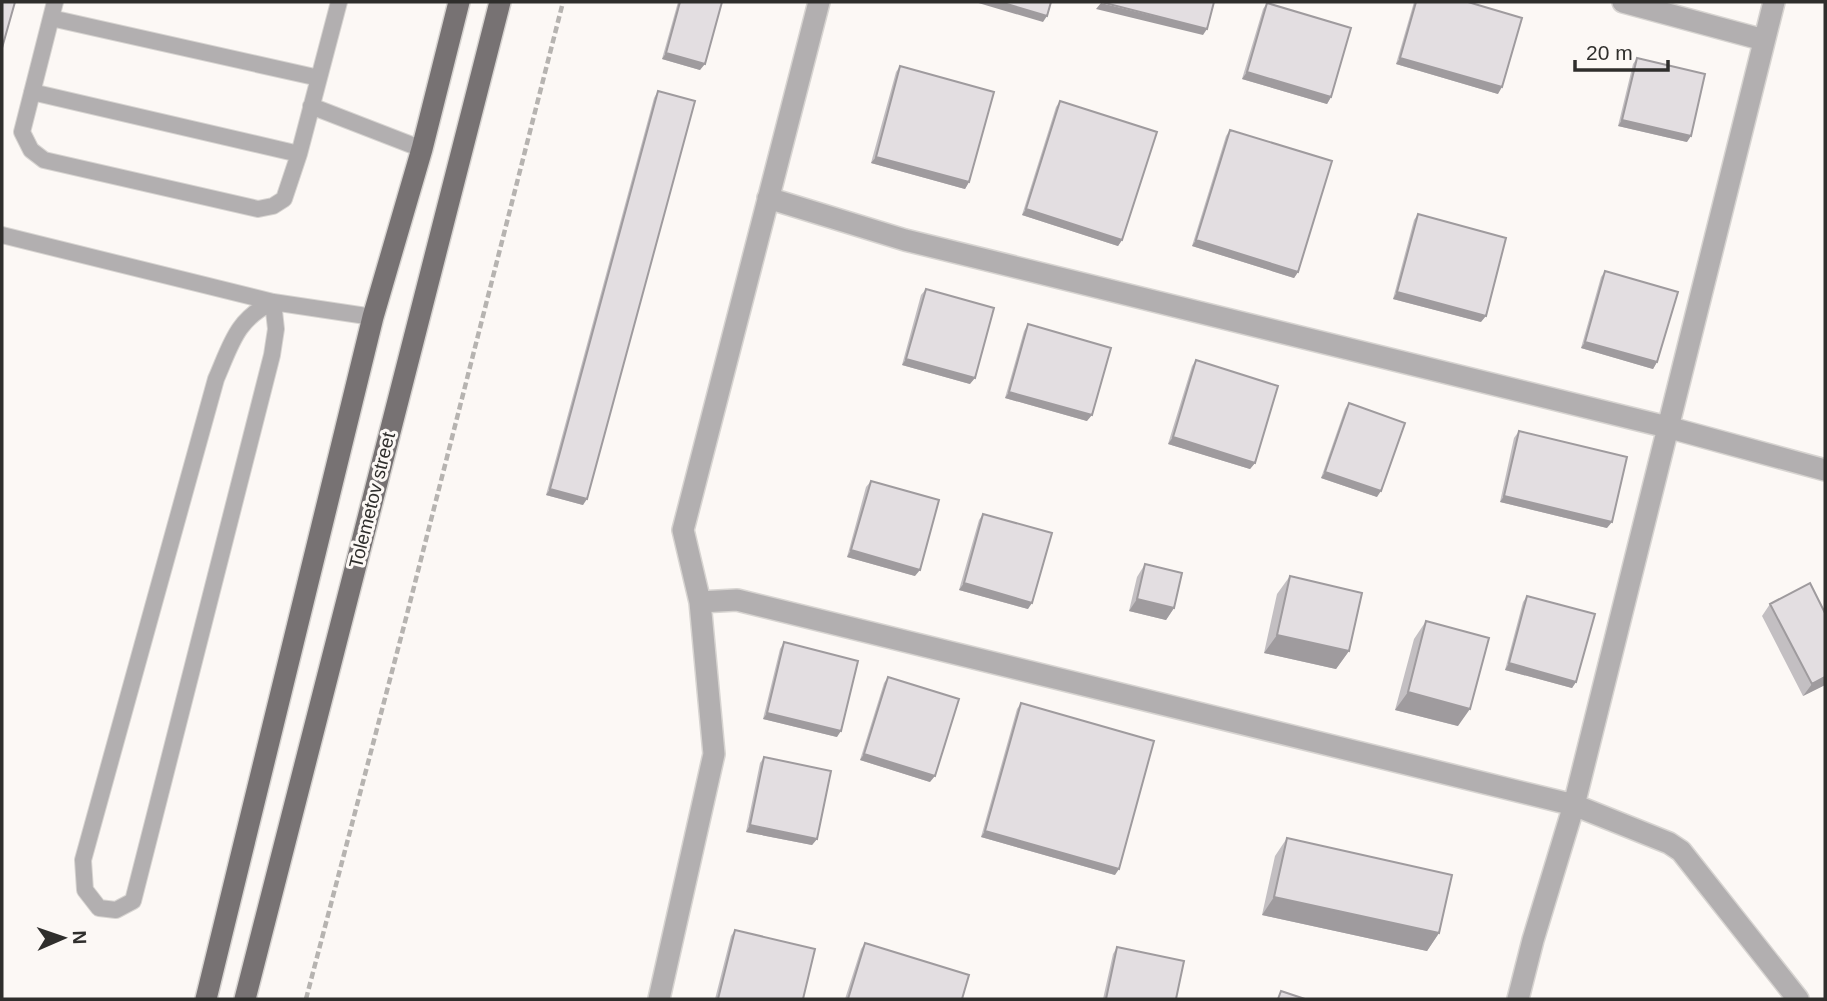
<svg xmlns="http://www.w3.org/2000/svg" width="1827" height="1001" font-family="Helvetica,sans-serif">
<rect width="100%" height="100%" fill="#fcf8f5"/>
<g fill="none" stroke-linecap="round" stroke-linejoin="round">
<defs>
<path id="lane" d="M 55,2 L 22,132 L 31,150 L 44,160 L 258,209 L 273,206 L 284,199 L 299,154 L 339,2
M 51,18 L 319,78
M 32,92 L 299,154
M 311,106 L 422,149
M 2,235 L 273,302 L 373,317
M 273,302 L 276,329 L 272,355 L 133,901 L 116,910 L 99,908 L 85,890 L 83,860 L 216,379 C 231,345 236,319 273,302 Z"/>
<path id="street" d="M 1623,2 L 1764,40
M 768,198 L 905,240 L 1667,427 L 1825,470
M 700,602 L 683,530 L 819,2
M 659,999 L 714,754 L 700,602 L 737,600 L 1574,805 L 1669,843 L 1681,851 L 1798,999
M 1518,999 L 1533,940 L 1574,805 L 1774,2"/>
<path id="primary" d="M 206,999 L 373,317 L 422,149 L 459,2
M 245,999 L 500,2"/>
</defs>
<use href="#lane" stroke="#d7d4d1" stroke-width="18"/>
<use href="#street" stroke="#d7d4d1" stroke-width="24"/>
<use href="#primary" stroke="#d7d4d1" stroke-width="24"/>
<path stroke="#b6b3b0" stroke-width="4.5" stroke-dasharray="7 3.5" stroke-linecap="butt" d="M 306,999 L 405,622 L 563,2"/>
<use href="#lane" stroke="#b2afb0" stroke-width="16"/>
<use href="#street" stroke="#b2afb0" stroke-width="21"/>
<use href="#primary" stroke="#777273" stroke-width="21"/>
</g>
<path fill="#c3bfc2" d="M 678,2 L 722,2 L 700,70 L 662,59 Z
M 1414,2 L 1468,2 L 1498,94 L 1396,64 Z
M 1267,3 L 1331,97 L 1327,104 L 1242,79 L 1263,9 Z
M 1637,58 L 1687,142 L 1618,126 L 1633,64 Z
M 900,66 L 969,182 L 965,189 L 871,163 L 896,72 Z
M 658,91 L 583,505 L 546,495 L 654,98 Z
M 1060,101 L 1122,240 L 1118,246 L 1022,215 L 1056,107 Z
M 1230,130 L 1298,272 L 1294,278 L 1192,246 L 1226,136 Z
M 1418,214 L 1481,322 L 1393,299 L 1414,220 Z
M 1605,271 L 1657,362 L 1653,369 L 1581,348 L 1601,277 Z
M 926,289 L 970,384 L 902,365 L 921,295 Z
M 1028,324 L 1087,421 L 1005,398 L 1024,331 Z
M 1196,360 L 1255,463 L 1250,469 L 1168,444 L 1192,366 Z
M 1349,403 L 1377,497 L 1321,478 L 1345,409 Z
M 1519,431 L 1607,528 L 1500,502 L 1514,438 Z
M 871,481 L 915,576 L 847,557 L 866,487 Z
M 983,514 L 1028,609 L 959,590 L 979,520 Z
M 1145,564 L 1174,608 L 1166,620 L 1129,611 L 1137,577 Z
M 1290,576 L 1349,651 L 1336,669 L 1264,653 L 1277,594 Z
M 1527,596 L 1576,682 L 1572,688 L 1505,670 L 1523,602 Z
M 1770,604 L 1825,685 L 1803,696 L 1762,616 Z
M 1426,621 L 1458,726 L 1395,710 L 1414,639 Z
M 784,642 L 837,737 L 763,719 L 780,649 Z
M 888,677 L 930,782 L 860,760 L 884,683 Z
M 1021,703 L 1115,875 L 981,837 L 1017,709 Z
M 764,757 L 817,839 L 812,845 L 746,832 L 760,763 Z
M 1287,838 L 1439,933 L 1427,951 L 1262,915 L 1275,856 Z
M 735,930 L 803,999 L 715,999 L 731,936 Z
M 865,943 L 962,999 L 845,999 L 861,949 Z
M 1117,947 L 1176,999 L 1103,999 L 1113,954 Z"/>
<path fill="#9f9b9e" d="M 975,2 L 1000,2 L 1047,16 L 1043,22 Z
M 1101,3 L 1207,29 L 1203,35 L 1096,9 Z
M 666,53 L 705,64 L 700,70 L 662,59 Z
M 1400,58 L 1502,87 L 1498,94 L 1396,64 Z
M 1247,72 L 1331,97 L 1327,104 L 1242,79 Z
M 1622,120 L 1691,136 L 1687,142 L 1618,126 Z
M 876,157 L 969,182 L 965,189 L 871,163 Z
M 1026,209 L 1122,240 L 1118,246 L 1022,215 Z
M 1196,240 L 1298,272 L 1294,278 L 1192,246 Z
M 1397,292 L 1486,316 L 1481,322 L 1393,299 Z
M 1585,342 L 1657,362 L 1653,369 L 1581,348 Z
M 906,359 L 975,378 L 970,384 L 902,365 Z
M 1009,392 L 1092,415 L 1087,421 L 1005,398 Z
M 1173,437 L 1255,463 L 1250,469 L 1168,444 Z
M 1325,472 L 1381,491 L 1377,497 L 1321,478 Z
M 550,489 L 587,499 L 583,505 L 546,495 Z
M 1504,496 L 1612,522 L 1607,528 L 1500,502 Z
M 851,550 L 920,570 L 915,576 L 847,557 Z
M 964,583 L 1032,603 L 1028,609 L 959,590 Z
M 1137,599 L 1174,608 L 1166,620 L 1129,611 Z
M 1277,635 L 1349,651 L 1336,669 L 1264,653 Z
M 1509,663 L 1576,682 L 1572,688 L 1505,670 Z
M 1825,677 L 1825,685 L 1803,696 L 1812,684 Z
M 1408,692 L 1470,709 L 1458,726 L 1395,710 Z
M 767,713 L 841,731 L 837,737 L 763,719 Z
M 864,754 L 935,776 L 930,782 L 860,760 Z
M 750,825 L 817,839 L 812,845 L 746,832 Z
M 985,831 L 1119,869 L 1115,875 L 981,837 Z
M 1274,897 L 1439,933 L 1427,951 L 1262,915 Z"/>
<path fill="#e3dee1" stroke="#9f9b9e" stroke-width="2" d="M 2,2 L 15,2 L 2,48 Z
M 680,2 L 722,2 L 705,64 L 666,53 Z
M 1000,2 L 1051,2 L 1047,16 Z
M 1101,2 L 1214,2 L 1207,29 Z
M 1416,2 L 1468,2 L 1522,18 L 1502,87 L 1400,58 Z
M 1267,3 L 1351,28 L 1331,97 L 1247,72 Z
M 1637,58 L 1705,74 L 1691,136 L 1622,120 Z
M 900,66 L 994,92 L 969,182 L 876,157 Z
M 658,91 L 695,101 L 587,499 L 550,489 Z
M 1060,101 L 1157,132 L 1122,240 L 1026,209 Z
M 1230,130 L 1332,161 L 1298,272 L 1196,240 Z
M 1418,214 L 1506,238 L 1486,316 L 1397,292 Z
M 1605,271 L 1678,292 L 1657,362 L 1585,342 Z
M 926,289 L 994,308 L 975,378 L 906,359 Z
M 1028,324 L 1111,348 L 1092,415 L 1009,392 Z
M 1196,360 L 1278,386 L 1255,463 L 1173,437 Z
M 1349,403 L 1405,423 L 1381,491 L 1325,472 Z
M 1519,431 L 1627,457 L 1612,522 L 1504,496 Z
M 871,481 L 939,500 L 920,570 L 851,550 Z
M 983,514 L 1052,533 L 1032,603 L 964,583 Z
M 1145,564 L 1182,573 L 1174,608 L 1137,599 Z
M 1290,576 L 1362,593 L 1349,651 L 1277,635 Z
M 1810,583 L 1825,613 L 1825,677 L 1812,684 L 1770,604 Z
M 1527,596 L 1595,614 L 1576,682 L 1509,663 Z
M 1426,621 L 1489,638 L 1470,709 L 1408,692 Z
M 784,642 L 858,661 L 841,731 L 767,713 Z
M 888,677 L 959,699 L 935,776 L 864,754 Z
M 1021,703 L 1154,741 L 1119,869 L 985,831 Z
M 764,757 L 831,771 L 817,839 L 750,825 Z
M 1287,838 L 1452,875 L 1439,933 L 1274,897 Z
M 735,930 L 815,949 L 803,999 L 718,999 Z
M 865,943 L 969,975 L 962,999 L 848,999 Z
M 1117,947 L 1184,961 L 1176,999 L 1106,999 Z
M 1281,991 L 1305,999 L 1278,999 Z"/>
<g text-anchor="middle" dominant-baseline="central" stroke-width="6" stroke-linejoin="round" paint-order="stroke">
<g font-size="19" fill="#2f2e2c" stroke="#fcf8f5">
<text transform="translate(372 500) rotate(-76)">Tolemetov street</text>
</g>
</g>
<rect width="1827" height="1001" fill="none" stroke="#2f2e2c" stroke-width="7"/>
<g transform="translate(63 938) rotate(88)" stroke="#fcf8f5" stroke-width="5" paint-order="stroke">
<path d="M0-5L12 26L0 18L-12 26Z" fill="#2f2e2c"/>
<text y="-10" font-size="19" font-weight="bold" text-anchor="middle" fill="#2f2e2c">N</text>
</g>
<path d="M1575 60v10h93v-10" fill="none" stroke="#2f2e2c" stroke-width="3.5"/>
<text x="1586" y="60" font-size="21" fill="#2f2e2c" stroke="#fcf8f5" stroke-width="5" paint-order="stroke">20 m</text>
</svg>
